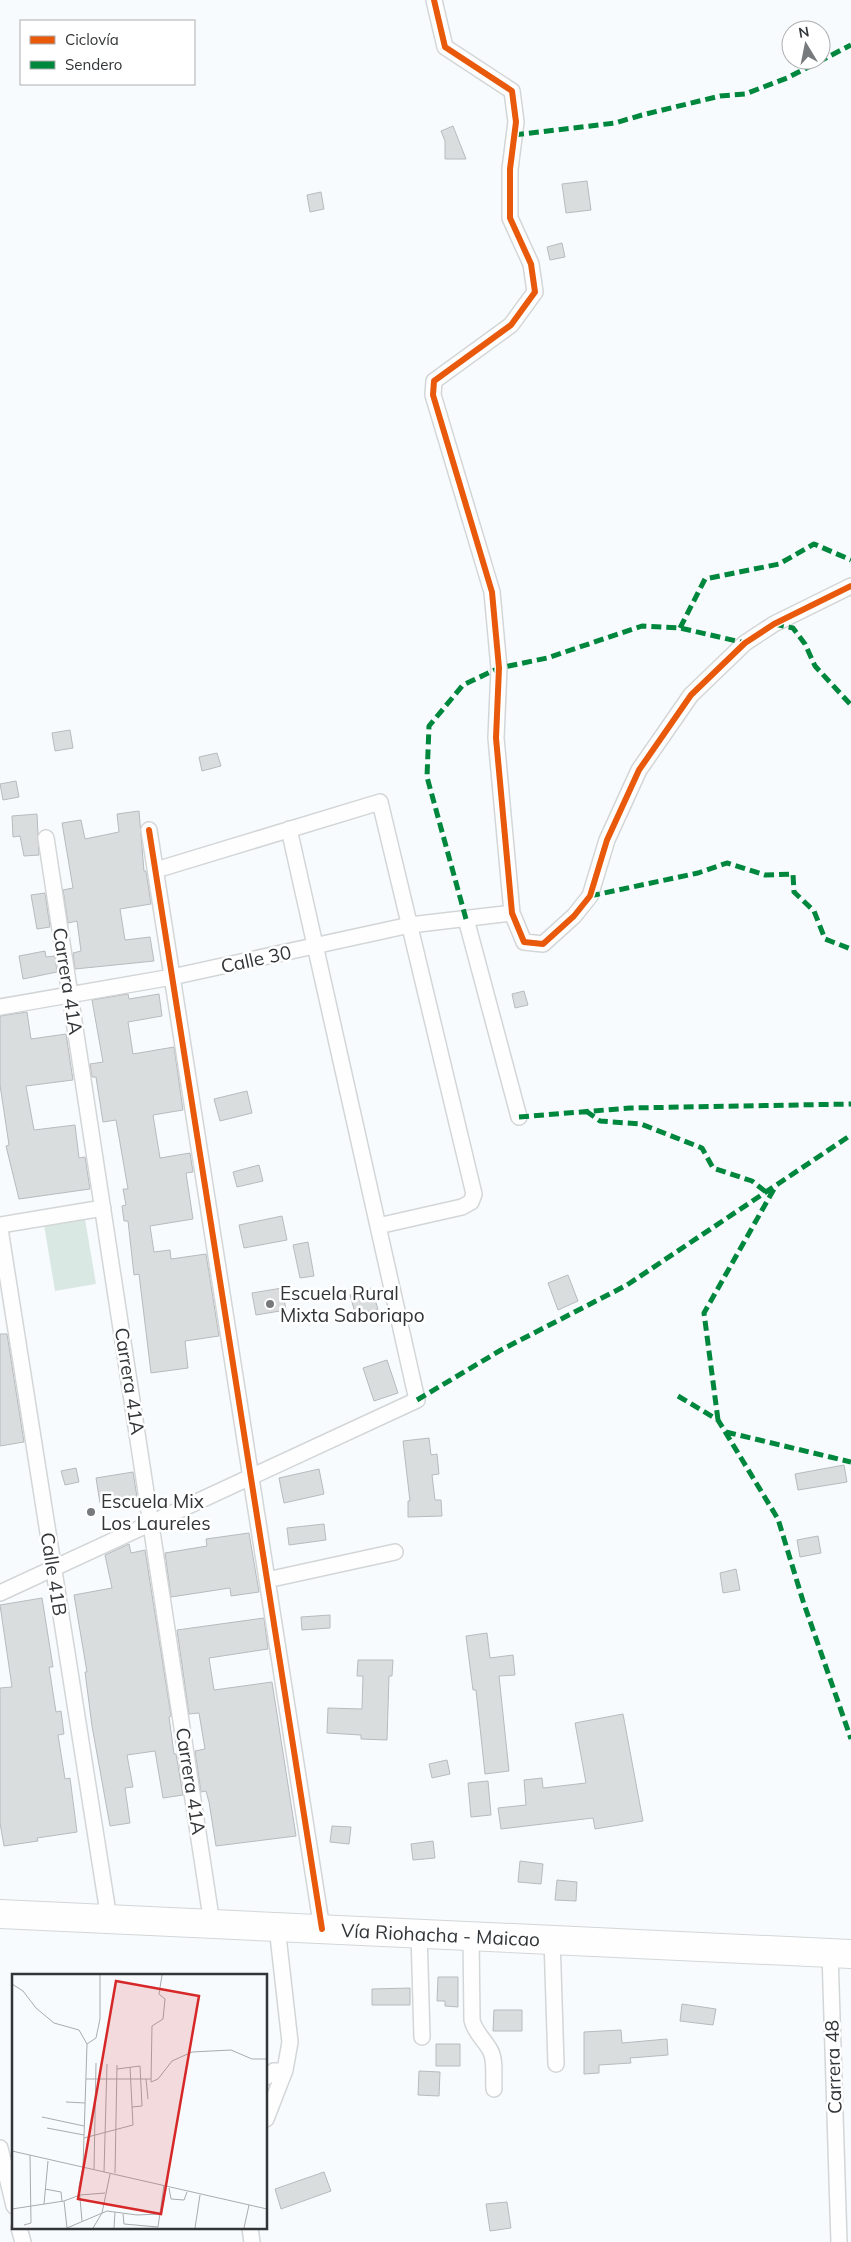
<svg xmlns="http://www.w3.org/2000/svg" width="851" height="2242" font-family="Mulish,sans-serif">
<rect width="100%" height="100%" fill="#f8fbfd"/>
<path fill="#dae8e3" d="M 85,1219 L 96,1284 L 55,1291 L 44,1225 Z"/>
<path fill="#daddde" stroke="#b8bbbd" d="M 453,126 L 466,159 L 445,159 L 445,141 L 441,131 Z
M 587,181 L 591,210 L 566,213 L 562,184 Z
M 321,192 L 324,209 L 310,212 L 307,195 Z
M 562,243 L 565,257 L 550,260 L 547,247 Z
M 70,730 L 73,748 L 55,751 L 52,733 Z
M 217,753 L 221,766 L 202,771 L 199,757 Z
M 16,781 L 19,797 L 3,800 L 0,784 Z
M 139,811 L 144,871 L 146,871 L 151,904 L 120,909 L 125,940 L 150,937 L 154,961 L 75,969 L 73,953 L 81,951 L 77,921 L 68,923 L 63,890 L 73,888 L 62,823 L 81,820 L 85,839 L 119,832 L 117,814 Z
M 37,814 L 39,855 L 24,856 L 20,836 L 13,837 L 12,816 Z
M 45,893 L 50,927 L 37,929 L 31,895 Z
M 45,951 L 46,957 L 55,956 L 57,972 L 23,979 L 19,956 Z
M 524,991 L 528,1005 L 515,1008 L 512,994 Z
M 128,994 L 129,999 L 159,994 L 162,1016 L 128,1022 L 133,1054 L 174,1047 L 183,1110 L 153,1115 L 160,1158 L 190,1153 L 193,1172 L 186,1173 L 193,1219 L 150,1226 L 154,1252 L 170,1250 L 171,1259 L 206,1254 L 219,1336 L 185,1341 L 188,1368 L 151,1373 L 139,1274 L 134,1275 L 128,1221 L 124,1221 L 122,1206 L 126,1205 L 123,1189 L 128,1189 L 116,1120 L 103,1122 L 96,1077 L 92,1077 L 90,1064 L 103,1062 L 92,1000 Z
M 27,1012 L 31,1039 L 66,1034 L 73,1080 L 26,1086 L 34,1130 L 75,1125 L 79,1158 L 85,1157 L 90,1189 L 19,1199 L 6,1146 L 9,1145 L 0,1085 L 0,1016 Z
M 247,1091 L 252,1113 L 220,1121 L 214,1099 Z
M 259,1165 L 263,1181 L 237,1187 L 233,1172 Z
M 282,1216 L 287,1240 L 244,1248 L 239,1225 Z
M 308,1242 L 314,1276 L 300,1278 L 293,1245 Z
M 568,1275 L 578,1301 L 558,1310 L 548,1283 Z
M 282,1288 L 286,1310 L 256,1315 L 252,1293 Z
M 371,1288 L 378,1309 L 356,1316 L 350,1295 Z
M 0,1334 L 7,1334 L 24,1442 L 0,1446 Z
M 387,1360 L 398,1393 L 374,1401 L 363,1368 Z
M 429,1438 L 431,1455 L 437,1454 L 439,1474 L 432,1475 L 435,1500 L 441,1500 L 442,1516 L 408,1517 L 408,1501 L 410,1501 L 403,1441 Z
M 844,1465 L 847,1482 L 798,1490 L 795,1474 Z
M 76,1468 L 79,1482 L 65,1485 L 61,1471 Z
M 319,1469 L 324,1494 L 284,1503 L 279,1478 Z
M 133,1472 L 137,1497 L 100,1503 L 96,1478 Z
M 324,1524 L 326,1540 L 289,1545 L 287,1528 Z
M 249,1533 L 259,1592 L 231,1596 L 230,1588 L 171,1597 L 165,1553 L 207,1546 L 206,1539 Z
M 818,1536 L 821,1553 L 800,1557 L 797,1540 Z
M 129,1544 L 131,1553 L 145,1550 L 171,1716 L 169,1717 L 174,1754 L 176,1754 L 183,1795 L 163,1798 L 155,1751 L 127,1755 L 133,1787 L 125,1788 L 130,1823 L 110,1826 L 92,1726 L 85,1672 L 87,1672 L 74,1595 L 112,1588 L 105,1555 Z
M 736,1569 L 740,1590 L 723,1593 L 720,1573 Z
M 42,1598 L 53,1667 L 49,1667 L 56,1712 L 61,1711 L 64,1734 L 58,1735 L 65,1779 L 70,1778 L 77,1832 L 37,1838 L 38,1841 L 4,1846 L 0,1823 L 0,1688 L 12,1687 L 0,1605 Z
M 330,1615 L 330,1628 L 302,1630 L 301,1617 Z
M 264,1618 L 268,1649 L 209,1658 L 214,1690 L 272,1682 L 296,1836 L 216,1846 L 209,1802 L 206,1791 L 201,1792 L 195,1751 L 205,1749 L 199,1713 L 189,1714 L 177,1630 Z
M 487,1633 L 490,1658 L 513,1655 L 515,1675 L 499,1676 L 509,1771 L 485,1774 L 476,1690 L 473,1690 L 466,1636 Z
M 358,1660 L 393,1660 L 392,1676 L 389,1676 L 387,1740 L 361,1739 L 361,1735 L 327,1733 L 328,1708 L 362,1709 L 363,1676 L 357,1676 Z
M 623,1714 L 643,1821 L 595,1829 L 593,1818 L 501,1829 L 498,1808 L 526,1805 L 524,1780 L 542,1778 L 543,1788 L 586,1783 L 575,1723 Z
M 447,1760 L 450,1774 L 432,1778 L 429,1764 Z
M 488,1781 L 491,1815 L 471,1817 L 468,1783 Z
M 332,1826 L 351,1827 L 349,1844 L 330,1842 Z
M 433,1841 L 435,1858 L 413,1860 L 411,1844 Z
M 520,1861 L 543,1864 L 541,1884 L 518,1882 Z
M 557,1880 L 577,1882 L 576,1901 L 555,1900 Z
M 438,1977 L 458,1977 L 458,2007 L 445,2006 L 445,2001 L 437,2001 Z
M 410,1988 L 410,2005 L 372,2005 L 372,1989 Z
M 682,2004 L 716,2009 L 713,2025 L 680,2021 Z
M 494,2010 L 522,2010 L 522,2031 L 493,2031 Z
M 621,2030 L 622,2043 L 667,2039 L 668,2055 L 630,2058 L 631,2063 L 599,2065 L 599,2073 L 584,2074 L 584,2032 Z
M 436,2044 L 460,2044 L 460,2066 L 436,2066 Z
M 419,2071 L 440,2072 L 439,2096 L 418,2095 Z
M 324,2172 L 331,2191 L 281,2209 L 275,2189 Z
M 507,2202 L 511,2228 L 490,2231 L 486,2204 Z"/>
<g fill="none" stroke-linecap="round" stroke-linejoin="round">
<defs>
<path id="street" d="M 434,0 L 445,47 L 512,91 L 516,122 L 510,169 L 510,218 L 531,264 L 535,292 L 511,325 L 434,381 L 433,395 L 492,592 L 499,668 L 496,738 L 512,913 L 524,942 L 543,944 L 574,916 L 590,896 L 607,840 L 639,770 L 691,695 L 745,643 L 774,624 L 851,586
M 149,830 L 322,1929
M 46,838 L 212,1924
M 156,870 L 380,802 L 474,1194 L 471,1202 L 462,1207 L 378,1226
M 466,919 L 519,1117
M 0,1007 L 172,977 L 410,925 L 512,913
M 0,1225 L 103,1208
M 0,1229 L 109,1919
M 267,1580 L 395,1552
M 0,1593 L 417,1400 L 289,829
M 419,1933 L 422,2037
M 471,1936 L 472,2020 C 475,2033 484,2039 490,2050 C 496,2060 493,2077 494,2089
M 552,1939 L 556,2064
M 830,1953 L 839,2242
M 266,2077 L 274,2071 L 285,2070
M 266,2119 L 285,2070 L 290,2042 L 277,1927
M 0,2148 L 14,2206
M 19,2228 L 23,2242
M 250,2228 L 252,2242"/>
<g id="highway">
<path id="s1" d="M 0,1914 L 851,1954"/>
</g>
</defs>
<use href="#street" stroke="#d3d6d7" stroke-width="18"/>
<use href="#highway" stroke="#d3d6d7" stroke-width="30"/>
<use href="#street" stroke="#fefeff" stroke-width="15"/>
<use href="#highway" stroke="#fefeff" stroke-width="28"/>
<path stroke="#00873e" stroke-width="5" stroke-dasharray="10 5" stroke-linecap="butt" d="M 514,135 L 615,123 L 642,115 L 720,96 L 745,94 L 787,78 L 851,45
M 774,624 L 793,628 L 805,644 L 815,666 L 851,705
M 680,628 L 705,579 L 779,564 L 814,544 L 851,560
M 590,896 L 698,873 L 727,863 L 765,875 L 793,874 L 794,892 L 814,911 L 825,939 L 851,949
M 466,919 L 427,777 L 429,726 L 463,685 L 499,668 L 547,658 L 642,626 L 680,628 L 745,643
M 586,1111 L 600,1121 L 641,1124 L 702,1148 L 713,1168 L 752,1181 L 766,1192
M 519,1117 L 630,1108 L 851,1104
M 678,1396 L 718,1420 L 778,1519 L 803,1601 L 851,1739
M 417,1400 L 501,1350 L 627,1285 L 851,1135
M 718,1420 L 704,1313 L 774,1189
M 726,1432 L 851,1462"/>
<defs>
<path id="cycleway" d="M 434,0 L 445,47 L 512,91 L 516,122 L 510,169 L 510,218 L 531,264 L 535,292 L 511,325 L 434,381 L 433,395 L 492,592 L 499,668 L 496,738 L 512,913 L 524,942 L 543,944 L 574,916 L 590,896 L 607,840 L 639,770 L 691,695 L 745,643 L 774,624 L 851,586
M 149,830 L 322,1929"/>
</defs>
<use href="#cycleway" stroke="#fff" stroke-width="9"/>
<use href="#cycleway" stroke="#e8590c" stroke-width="6"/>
</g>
<g fill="#777a7c" stroke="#fff" stroke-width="2">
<circle cx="270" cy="1304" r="5"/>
<circle cx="91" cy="1512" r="5"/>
</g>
<g text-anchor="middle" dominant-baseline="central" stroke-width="5" stroke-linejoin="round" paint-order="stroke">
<g font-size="19" fill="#323537" stroke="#fff">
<text transform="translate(256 959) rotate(-12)">Calle 30</text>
<text transform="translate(68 981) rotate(81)">Carrera 41A</text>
<text transform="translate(130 1381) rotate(81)">Carrera 41A</text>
<text transform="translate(54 1574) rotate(81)">Calle 41B</text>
<text transform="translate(191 1781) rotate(81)">Carrera 41A</text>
<text stroke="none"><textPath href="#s1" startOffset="441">Vía Riohacha - Maicao</textPath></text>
<text transform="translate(833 2067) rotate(-92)">Carrera 48</text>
</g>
<g font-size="19" fill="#323537" stroke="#fff" text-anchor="start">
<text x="280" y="1293">Escuela Rural<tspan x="280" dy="22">Mixta Saboriapo</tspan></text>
<text x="101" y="1501">Escuela Mix<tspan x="101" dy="22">Los Laureles</tspan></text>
</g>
</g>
<g transform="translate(12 1974)">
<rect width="255" height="255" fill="#f8fbfd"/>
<path fill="none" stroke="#a9acae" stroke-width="1" d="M 150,1 L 147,20 L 153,25 L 151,45 L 140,52 L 139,108 L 146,105 L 160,87 L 180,78 L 219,76 L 240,85 L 255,85M 0,10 L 11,17 L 24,34 L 42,49 L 67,56 L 75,70M 75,70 L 84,64 L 88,45 L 88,1M 105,95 L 128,92 L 130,132 L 120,133M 74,105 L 139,105M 134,105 L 136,125M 54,128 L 73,129M 30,143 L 72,152M 35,154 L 72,161M 72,164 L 121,151 L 118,93M 0,177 L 255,235M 82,195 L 84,89M 92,198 L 95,90M 103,199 L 105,91M 157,214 L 159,225 L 172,226 L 175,218M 33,215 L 49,218 L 50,227M 52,227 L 55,254M 32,230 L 36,187M 0,235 L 52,227 L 68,221 L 93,219M 111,240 L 112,250 L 146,253M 70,247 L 67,213 L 71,193 L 75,70M 12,251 L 19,249 L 18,181M 146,253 L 152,211M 55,254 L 95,237 L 125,241 L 148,240M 81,254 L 90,239 L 98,200M 102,254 L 103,238M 183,254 L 188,221M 232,254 L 237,231"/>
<path fill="#d62828" fill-opacity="0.15" stroke="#d62828" stroke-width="2.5" d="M 104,7 L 187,22 L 149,240 L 66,225 Z"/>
<rect width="255" height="255" fill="none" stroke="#323537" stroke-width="2.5"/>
</g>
<rect x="20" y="20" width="175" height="65" fill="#ffffff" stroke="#adaeaf"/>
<rect x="30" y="36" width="25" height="8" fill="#e8590c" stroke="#adaeaf"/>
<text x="65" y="45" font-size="15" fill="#323537">Ciclovía</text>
<rect x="30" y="61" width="25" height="8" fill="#00873e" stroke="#adaeaf"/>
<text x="65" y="70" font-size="15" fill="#323537">Sendero</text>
<g transform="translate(806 45) rotate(350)"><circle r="24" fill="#ffffff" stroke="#adaeaf"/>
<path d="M0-4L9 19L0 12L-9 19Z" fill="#777a7c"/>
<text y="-8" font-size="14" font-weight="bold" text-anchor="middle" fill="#323537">N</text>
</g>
</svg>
